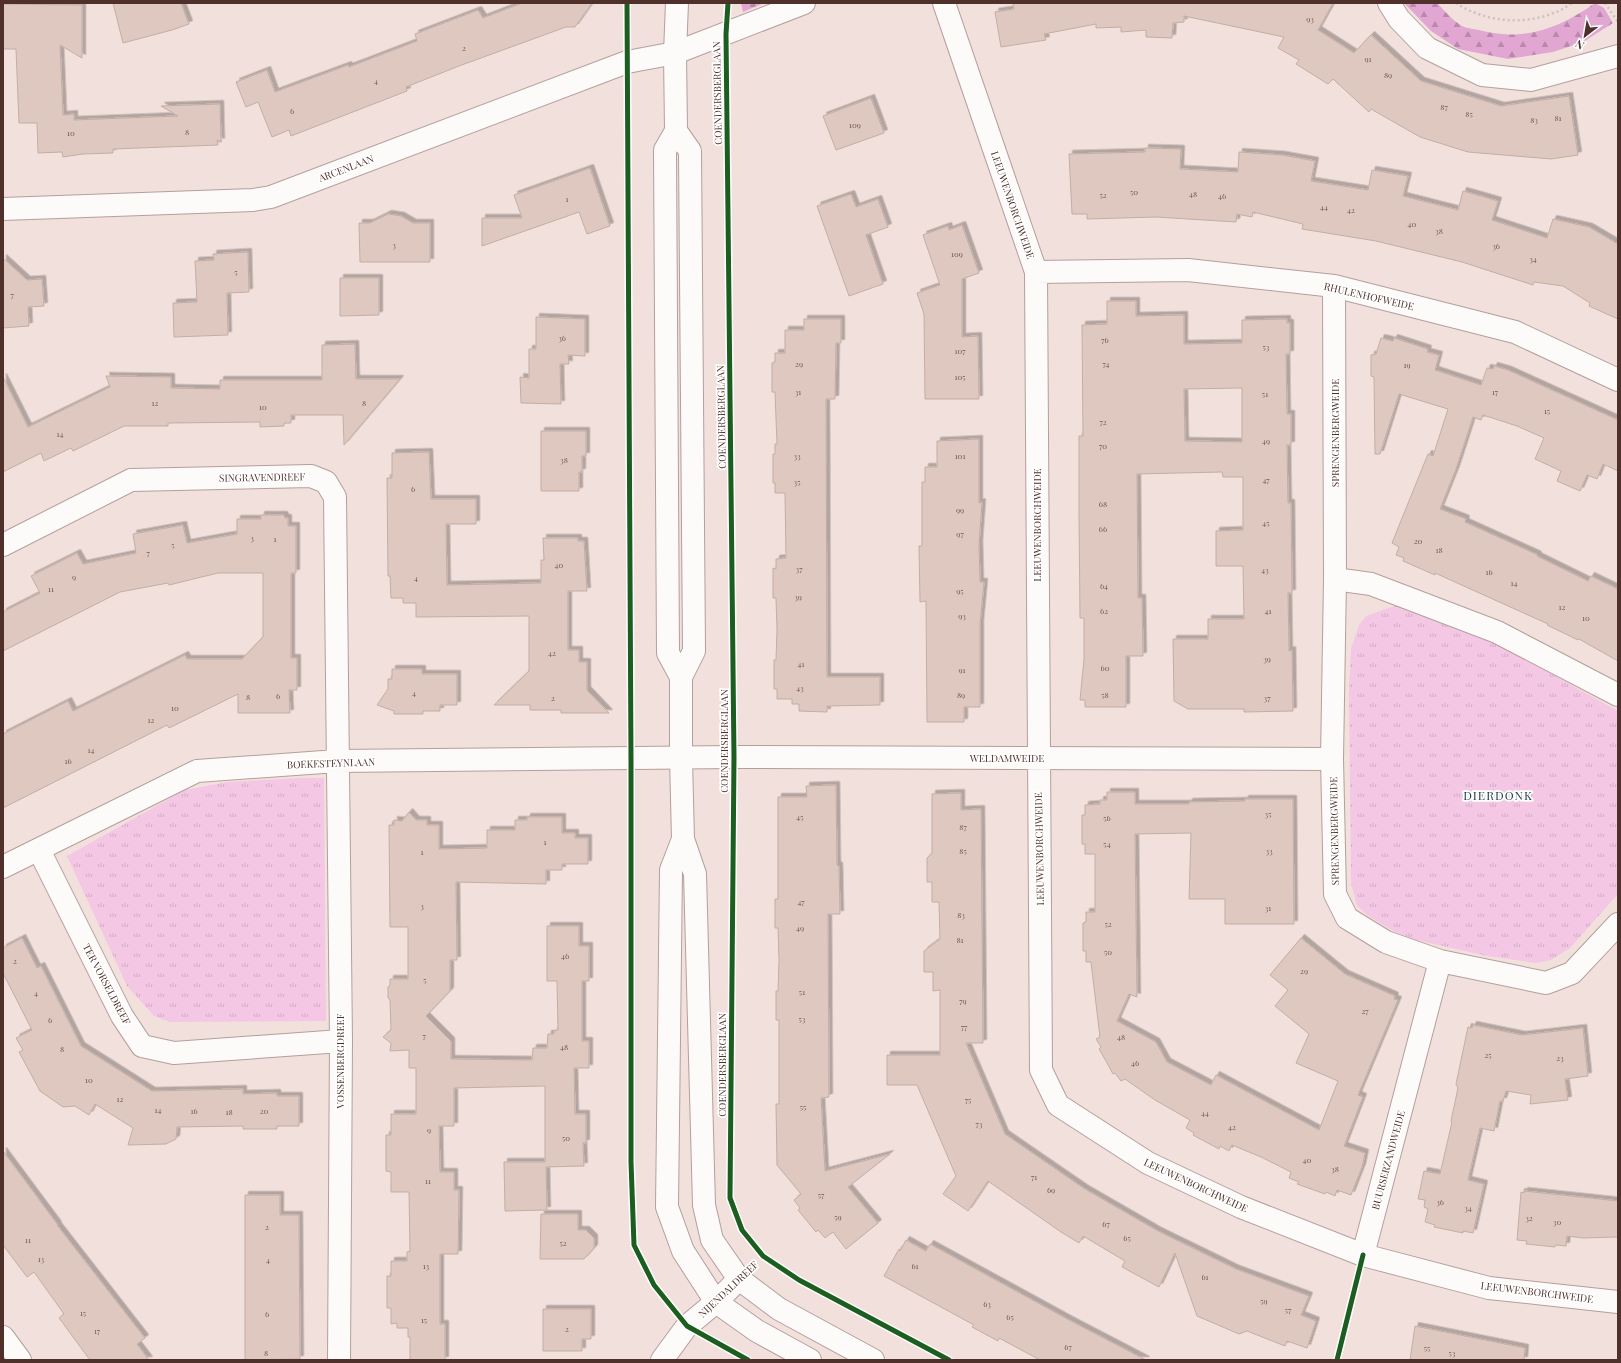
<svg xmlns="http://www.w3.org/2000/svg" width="1621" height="1363" font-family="'Playfair Display',serif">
<defs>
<pattern id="grass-tufts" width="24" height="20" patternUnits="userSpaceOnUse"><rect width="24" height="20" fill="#f4c7e5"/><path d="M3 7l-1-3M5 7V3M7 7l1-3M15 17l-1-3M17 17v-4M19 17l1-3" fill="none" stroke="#d3abc5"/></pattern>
<pattern id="forest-firs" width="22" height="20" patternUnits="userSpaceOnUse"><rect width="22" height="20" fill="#e1a7d2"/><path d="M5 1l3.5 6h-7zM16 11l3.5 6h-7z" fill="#b988ab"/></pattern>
<filter id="shadow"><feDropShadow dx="3.5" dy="-3.5" stdDeviation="0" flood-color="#0004"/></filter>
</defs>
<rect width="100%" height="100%" fill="#f2e0dc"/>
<path fill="url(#grass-tufts)" d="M 1397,605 L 1441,620 L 1501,646 L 1618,711 L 1618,894 L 1570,948 L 1551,960 L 1536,963 L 1487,956 L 1416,940 L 1393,931 L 1370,917 L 1357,906 L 1351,883 L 1349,690 L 1351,649 L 1359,625 L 1366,616 Z
M 302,778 L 324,778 L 326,1021 L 170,1022 L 154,1016 L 127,986 L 67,856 L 185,790 L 228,782 Z"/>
<path fill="url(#forest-firs)" d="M 741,3 L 764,3 L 743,12 Z
M 1404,3 L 1437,3 C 1445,11 1452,20 1462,26 C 1468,29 1476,29 1483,31 C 1526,41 1560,28 1595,3 L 1604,8 L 1613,23 L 1583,42 L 1553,52 L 1508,59 L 1458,49 L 1431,31 Z"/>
<path fill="#dec8bf" stroke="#c3aea4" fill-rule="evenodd" filter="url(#shadow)" d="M 113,3 L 181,3 L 189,24 L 172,30 L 123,43 Z
M 522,3 L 592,3 L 575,27 L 566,27 L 459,66 L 406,87 L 407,91 L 291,136 L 289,130 L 272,137 L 258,102 L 246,107 L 236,82 L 267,70 L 275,92 L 348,65 L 349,67 L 417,41 L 415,34 L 478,10 L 483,18 Z
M 1013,3 L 1333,3 L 1318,30 L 1354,53 L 1371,35 L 1421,81 L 1501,106 L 1569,96 L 1578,155 L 1551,159 L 1468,152 L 1420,137 L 1371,109 L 1369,112 L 1333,79 L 1328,84 L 1296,64 L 1299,60 L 1278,48 L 1284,37 L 1184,16 L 1184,22 L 1173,23 L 1172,38 L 1146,37 L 1146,30 L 1121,32 L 1121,27 L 1096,28 L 1096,24 L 1044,34 L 1046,40 L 1001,47 L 995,12 L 1014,9 Z
M 3,4 L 82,5 L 82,58 L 60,45 L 63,115 L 74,114 L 74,120 L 178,116 L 161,106 L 220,104 L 221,142 L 217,140 L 218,145 L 113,149 L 113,153 L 83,154 L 63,157 L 62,152 L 38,153 L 37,123 L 19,123 L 16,49 L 3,49 Z
M 871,98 L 884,133 L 836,150 L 823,116 Z
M 1145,148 L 1181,149 L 1180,169 L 1238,172 L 1239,152 L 1282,155 L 1315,161 L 1311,181 L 1368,190 L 1372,170 L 1408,176 L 1403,196 L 1458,210 L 1463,191 L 1481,196 L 1498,201 L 1492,220 L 1547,238 L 1553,219 L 1589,227 L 1618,244 L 1618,319 L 1589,306 L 1590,303 L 1563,286 L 1534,282 L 1533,285 L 1462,262 L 1376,241 L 1302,229 L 1303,224 L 1253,212 L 1252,217 L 1237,214 L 1236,222 L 1156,217 L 1087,219 L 1087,214 L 1072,214 L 1069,154 L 1145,152 Z
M 590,168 L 610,226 L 587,234 L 579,212 L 482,246 L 482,218 L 522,218 L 514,195 Z
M 851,194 L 856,207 L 878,199 L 888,227 L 866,235 L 883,284 L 849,296 L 817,206 Z
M 388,214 L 401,216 L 413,223 L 430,223 L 430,262 L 360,262 L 359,223 L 370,223 Z
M 962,225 L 979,273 L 962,279 L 962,337 L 978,336 L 979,399 L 925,399 L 924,314 L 917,293 L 940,285 L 923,235 L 948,226 L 949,230 Z
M 248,252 L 249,292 L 227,293 L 228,335 L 174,337 L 173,303 L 197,302 L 195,261 L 214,260 L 213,254 Z
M 3,258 L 27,280 L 42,279 L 44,306 L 28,307 L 29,326 L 3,328 Z
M 340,278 L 379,278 L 379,315 L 340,316 Z
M 1107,301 L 1136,301 L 1136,316 L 1184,315 L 1184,344 L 1242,343 L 1242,320 L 1287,319 L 1287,323 L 1290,323 L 1290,354 L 1286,354 L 1287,414 L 1291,414 L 1291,445 L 1287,445 L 1288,503 L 1291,503 L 1292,593 L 1288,593 L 1289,651 L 1292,650 L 1293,711 L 1244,712 L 1244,709 L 1188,709 L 1174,701 L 1173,639 L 1208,639 L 1208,619 L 1244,619 L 1243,566 L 1216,566 L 1216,531 L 1243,530 L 1243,477 L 1223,477 L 1222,472 L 1137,474 L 1138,598 L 1142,598 L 1143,656 L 1126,656 L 1126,707 L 1085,707 L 1085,700 L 1080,700 L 1084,659 L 1084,618 L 1080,618 L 1079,513 L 1079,436 L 1083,436 L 1082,325 L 1107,324 ZM 1242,388 L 1242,442 L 1185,441 L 1184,389 Z
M 536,317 L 585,319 L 585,356 L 568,355 L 569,364 L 560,364 L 561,404 L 521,403 L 520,377 L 529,378 L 529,349 L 536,349 Z
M 804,319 L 841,319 L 841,343 L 836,343 L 835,399 L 826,399 L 827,677 L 880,677 L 880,705 L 827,706 L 827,712 L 799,711 L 799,704 L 792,704 L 792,699 L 777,699 L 777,689 L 774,689 L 774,660 L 776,660 L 777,630 L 776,598 L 773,598 L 773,568 L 776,569 L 776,559 L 786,558 L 785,493 L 775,493 L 775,483 L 773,483 L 773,454 L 775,454 L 775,444 L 777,444 L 775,392 L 772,392 L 772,363 L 775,362 L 775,353 L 785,353 L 785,330 L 804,330 Z
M 1381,338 L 1393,341 L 1394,338 L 1428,349 L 1427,352 L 1439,355 L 1435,370 L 1481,385 L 1487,368 L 1493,369 L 1494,366 L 1508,370 L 1618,420 L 1618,471 L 1603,464 L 1597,479 L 1587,475 L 1580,491 L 1557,481 L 1561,471 L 1535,459 L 1544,438 L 1517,426 L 1483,415 L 1481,420 L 1473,417 L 1456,469 L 1440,509 L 1466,519 L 1465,522 L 1538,555 L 1537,556 L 1588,581 L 1591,576 L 1618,589 L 1618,661 L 1579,639 L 1578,640 L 1547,625 L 1548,624 L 1435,573 L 1435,575 L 1403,561 L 1404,558 L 1396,555 L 1399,547 L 1392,543 L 1428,454 L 1433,456 L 1448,409 L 1399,394 L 1380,454 L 1375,454 L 1374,377 L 1371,376 L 1371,355 L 1376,354 Z
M 355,344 L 356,379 L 400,379 L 344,445 L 343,415 L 291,415 L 291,423 L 284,423 L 284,426 L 260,427 L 260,422 L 168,423 L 168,426 L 124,426 L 73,451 L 71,448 L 44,461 L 41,453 L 3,472 L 3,377 L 28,427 L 110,387 L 106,376 L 171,377 L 171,388 L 220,389 L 220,380 L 322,380 L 322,345 Z
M 541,431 L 586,431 L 586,456 L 582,456 L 582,472 L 579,472 L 579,491 L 541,491 Z
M 979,439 L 979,503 L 982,502 L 979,544 L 980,582 L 984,582 L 980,623 L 980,707 L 964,707 L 964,722 L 927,722 L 926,601 L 920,602 L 919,546 L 922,546 L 922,482 L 925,482 L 925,467 L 937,467 L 937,441 Z
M 429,452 L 431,499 L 476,499 L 476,524 L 446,524 L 447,585 L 541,583 L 541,560 L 544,560 L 543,538 L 578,538 L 578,541 L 584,541 L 587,591 L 568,591 L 568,650 L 579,650 L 579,662 L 587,662 L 587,690 L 609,713 L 561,713 L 561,710 L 530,710 L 530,705 L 494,705 L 529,671 L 529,616 L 416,617 L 416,603 L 403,603 L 403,598 L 391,598 L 390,576 L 388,576 L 387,478 L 392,478 L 392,453 Z
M 261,515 L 284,515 L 285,518 L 288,518 L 288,526 L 296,526 L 296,573 L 291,573 L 291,658 L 297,658 L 297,690 L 289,690 L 290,713 L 238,713 L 238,694 L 169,728 L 167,725 L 3,808 L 3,734 L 68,701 L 73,711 L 185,655 L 187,659 L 242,659 L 263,637 L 263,573 L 218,573 L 169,585 L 168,583 L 120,592 L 3,651 L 3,612 L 40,593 L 31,576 L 77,553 L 83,564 L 136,553 L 133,534 L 183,525 L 187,543 L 237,534 L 237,519 L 261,519 Z
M 392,669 L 422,669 L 422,674 L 457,674 L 457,705 L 440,705 L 440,711 L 423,711 L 423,714 L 394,714 L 394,711 L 377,705 L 388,689 L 388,679 L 392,679 Z
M 836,785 L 837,865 L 839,866 L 840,914 L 828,914 L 829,1097 L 821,1098 L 825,1171 L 890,1154 L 848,1187 L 878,1223 L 846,1249 L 833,1232 L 825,1238 L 818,1230 L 816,1232 L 798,1210 L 800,1208 L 794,1200 L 801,1194 L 777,1165 L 776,1104 L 779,1104 L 779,1020 L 776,1020 L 776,991 L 778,991 L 779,960 L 778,928 L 775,928 L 775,899 L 778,899 L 778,797 L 807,797 L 806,786 Z
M 1107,792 L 1135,792 L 1135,804 L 1189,804 L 1189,802 L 1245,801 L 1245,799 L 1293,799 L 1294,924 L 1225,924 L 1225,899 L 1189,899 L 1191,833 L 1135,834 L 1137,997 L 1129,994 L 1117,1021 L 1156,1042 L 1167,1062 L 1211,1085 L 1216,1075 L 1319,1130 L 1338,1081 L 1296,1063 L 1309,1034 L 1275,1006 L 1288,990 L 1270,975 L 1301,938 L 1345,974 L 1395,996 L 1394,999 L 1398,1000 L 1358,1095 L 1363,1097 L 1344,1146 L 1365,1153 L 1362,1167 L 1351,1195 L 1337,1190 L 1335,1196 L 1326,1192 L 1325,1194 L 1297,1184 L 1299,1182 L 1289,1178 L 1291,1172 L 1261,1157 L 1232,1145 L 1229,1151 L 1220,1146 L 1219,1149 L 1193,1135 L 1194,1133 L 1186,1128 L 1190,1120 L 1155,1100 L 1125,1079 L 1121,1081 L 1115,1073 L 1113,1074 L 1106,1061 L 1099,1049 L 1101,1047 L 1096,1039 L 1100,1037 L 1091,962 L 1086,962 L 1086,951 L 1083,951 L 1083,923 L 1086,922 L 1086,912 L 1095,912 L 1095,854 L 1085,854 L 1085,844 L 1082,844 L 1082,815 L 1085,815 L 1085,805 L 1100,804 L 1100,800 L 1107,800 Z
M 961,793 L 961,810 L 981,809 L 983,1043 L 966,1043 L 1005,1134 L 1085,1189 L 1158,1231 L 1236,1269 L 1309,1296 L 1301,1315 L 1316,1321 L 1307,1348 L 1287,1341 L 1285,1346 L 1247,1331 L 1239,1334 L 1197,1316 L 1175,1253 L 1159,1287 L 1122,1267 L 1125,1261 L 1083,1236 L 1079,1243 L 1061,1232 L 988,1181 L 968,1211 L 943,1194 L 956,1176 L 917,1085 L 887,1085 L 887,1055 L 940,1055 L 940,990 L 933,991 L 933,972 L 924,972 L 924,951 L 940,939 L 939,902 L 932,902 L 932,882 L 927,882 L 927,858 L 932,853 L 932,794 Z
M 409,812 L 416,820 L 427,820 L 427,825 L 439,825 L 439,849 L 487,848 L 487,830 L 515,830 L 515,820 L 527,820 L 527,817 L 562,817 L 562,833 L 575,833 L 575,838 L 588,838 L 588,864 L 562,864 L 562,870 L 546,870 L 546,884 L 456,882 L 457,960 L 450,960 L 450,991 L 426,1016 L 451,1041 L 451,1059 L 532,1060 L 533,1048 L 547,1048 L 548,1034 L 554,1034 L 554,1031 L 558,1030 L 557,981 L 547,981 L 547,926 L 579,926 L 579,946 L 589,946 L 589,981 L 582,981 L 582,1041 L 589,1041 L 589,1068 L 574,1068 L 575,1114 L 586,1114 L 586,1143 L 583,1143 L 584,1166 L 546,1167 L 547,1210 L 505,1211 L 504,1162 L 545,1162 L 545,1086 L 454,1088 L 454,1126 L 439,1126 L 440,1172 L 454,1172 L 454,1190 L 459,1190 L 458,1254 L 440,1254 L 440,1324 L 445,1324 L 445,1360 L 410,1360 L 410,1337 L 408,1337 L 408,1328 L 397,1328 L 397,1323 L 391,1324 L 391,1308 L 387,1308 L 387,1276 L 391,1276 L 391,1261 L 407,1261 L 407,1252 L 410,1251 L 409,1192 L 391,1192 L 391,1172 L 386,1171 L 386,1135 L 391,1135 L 391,1114 L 416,1114 L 416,1068 L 409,1068 L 409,1050 L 390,1051 L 391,1043 L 383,1037 L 391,1030 L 390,1000 L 388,998 L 388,987 L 390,985 L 390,979 L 408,979 L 408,927 L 390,927 L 389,825 L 394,825 L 394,820 L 402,821 Z
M 22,938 L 37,968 L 41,966 L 81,1046 L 152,1091 L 243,1089 L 243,1094 L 277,1093 L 277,1096 L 299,1096 L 299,1126 L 277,1126 L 277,1129 L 243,1129 L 243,1126 L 177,1127 L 176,1139 L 166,1144 L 128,1145 L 133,1128 L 95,1104 L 89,1115 L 75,1106 L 63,1107 L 40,1091 L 19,1052 L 23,1050 L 16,1038 L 32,1030 L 3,973 L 3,948 Z
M 1473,1025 L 1522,1035 L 1583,1028 L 1588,1076 L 1565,1079 L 1568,1100 L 1530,1104 L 1531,1095 L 1506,1091 L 1503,1101 L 1500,1101 L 1494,1131 L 1480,1128 L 1468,1180 L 1484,1184 L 1473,1233 L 1463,1231 L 1463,1233 L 1434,1227 L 1435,1225 L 1425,1222 L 1428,1209 L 1424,1207 L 1425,1200 L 1418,1199 L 1424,1171 L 1440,1174 L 1452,1122 L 1451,1121 L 1458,1088 L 1456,1084 L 1468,1027 L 1472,1028 Z
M 3,1151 L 58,1225 L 57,1225 L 145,1338 L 137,1344 L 149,1360 L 90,1360 L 59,1318 L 64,1314 L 34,1272 L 27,1277 L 3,1245 Z
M 1524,1191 L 1618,1201 L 1618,1237 L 1583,1238 L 1567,1236 L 1566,1246 L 1555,1245 L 1555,1247 L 1526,1244 L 1527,1241 L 1517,1240 L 1521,1192 L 1524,1193 Z
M 245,1195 L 280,1195 L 280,1215 L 299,1215 L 300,1359 L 245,1360 Z
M 541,1214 L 578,1214 L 578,1230 L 586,1230 L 594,1238 L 594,1248 L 584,1259 L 540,1259 Z
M 906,1240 L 926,1251 L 930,1244 L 1071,1321 L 1146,1360 L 1040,1360 L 999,1338 L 998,1341 L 972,1327 L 974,1325 L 884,1276 L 899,1249 L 900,1251 Z
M 543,1309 L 591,1309 L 591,1339 L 582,1339 L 582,1351 L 543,1351 Z
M 1415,1326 L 1525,1348 L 1524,1360 L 1410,1360 Z"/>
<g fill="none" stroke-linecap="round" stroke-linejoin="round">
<defs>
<path id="minor" d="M 944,3 L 1036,272 L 1041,1070 L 1058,1105 L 1148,1163 L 1241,1207 L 1363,1255 L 1489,1288 L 1618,1302
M 1389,3 L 1399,19 L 1427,48 L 1482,75 L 1531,80 L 1618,56
M 3,209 L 253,200 L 271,197 L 627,62 L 675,53 L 804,3
M 1036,272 L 1188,270 L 1334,286 L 1515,332 L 1618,380
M 1334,286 L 1335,579 L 1332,759 L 1335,894 L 1347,918 L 1386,942 L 1440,961 L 1546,983 L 1572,973 L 1618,924
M 3,545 L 131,480 L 311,476 L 326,482 L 335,497 L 341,1041 L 339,1360
M 1335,579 L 1371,584 L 1497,632 L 1618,695
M 39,850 L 122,1016 L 142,1046 L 174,1053 L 341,1041
M 3,867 L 197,771 L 337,761 L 734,757 L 1332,759
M 1363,1255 L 1440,961
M 3,1337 L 20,1360
M 662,1360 L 687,1326 L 716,1302 L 739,1279"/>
<path id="tertiary" d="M 677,3 L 675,53 L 676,131 L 665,150 L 668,653 L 681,677
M 676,131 L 690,151 L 694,651 L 681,677 L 681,759 L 683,839 L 695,874 L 704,1205 L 712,1240 L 739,1279 L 779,1309 L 873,1360
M 683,839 L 671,870 L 667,1207 L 683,1251 L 716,1302 L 757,1331 L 810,1360"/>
</defs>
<use href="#minor" stroke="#b49f9b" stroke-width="24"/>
<use href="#tertiary" stroke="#b49f9b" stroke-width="24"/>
<path stroke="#ccc1bf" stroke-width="2.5" stroke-dasharray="2 3" stroke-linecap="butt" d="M 1456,3 C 1485,22 1524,26 1556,12 C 1562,10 1567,6 1572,3
M 1605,3 L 1618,22"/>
<use href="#minor" stroke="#fdfafa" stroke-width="22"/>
<use href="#tertiary" stroke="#fdfafa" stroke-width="22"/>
<defs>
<path id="cycleway" d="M 627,3 L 631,759 L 631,1162 L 634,1245 L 654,1285 L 687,1326 L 748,1360
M 728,3 L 726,34 L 734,757 L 730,1198 L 742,1230 L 763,1256 L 799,1280 L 949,1360
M 1337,1360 L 1363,1255"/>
</defs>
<use href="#cycleway" stroke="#fff" stroke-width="8"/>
<use href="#cycleway" stroke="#1b5e20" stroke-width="5"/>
</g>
<g text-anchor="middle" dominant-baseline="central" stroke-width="3.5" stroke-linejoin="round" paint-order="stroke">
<g font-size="8" fill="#755851">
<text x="1310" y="18">93</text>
<text x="464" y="47">2</text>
<text x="1368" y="58">91</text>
<text x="1388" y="74">89</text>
<text x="376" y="80">4</text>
<text x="1444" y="106">87</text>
<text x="292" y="110">6</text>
<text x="1469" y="113">85</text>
<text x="1558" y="117">81</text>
<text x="1534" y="119">83</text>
<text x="855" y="124">109</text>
<text x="187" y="131">8</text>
<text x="71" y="132">10</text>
<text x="1134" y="191">50</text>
<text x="1193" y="193">48</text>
<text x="1103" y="194">52</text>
<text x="1222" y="195">46</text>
<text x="567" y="198">1</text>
<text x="1324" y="206">44</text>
<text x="1351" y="209">42</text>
<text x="1412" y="223">40</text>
<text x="1439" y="230">38</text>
<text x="394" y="244">3</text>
<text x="1496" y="245">36</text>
<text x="957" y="253">109</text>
<text x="1533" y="258">34</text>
<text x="236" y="271">5</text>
<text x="12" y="294">7</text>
<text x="562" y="337">36</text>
<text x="1105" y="339">76</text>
<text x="1266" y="346">53</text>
<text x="960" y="350">107</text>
<text x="799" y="363">29</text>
<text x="1106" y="363">74</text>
<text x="1407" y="364">19</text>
<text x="960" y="376">105</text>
<text x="798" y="391">31</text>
<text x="1495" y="391">17</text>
<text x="1265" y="393">51</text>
<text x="155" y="402">12</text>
<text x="364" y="402">8</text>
<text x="263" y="406">10</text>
<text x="1547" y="410">15</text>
<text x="1103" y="421">72</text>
<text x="60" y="433">14</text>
<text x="1266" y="440">49</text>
<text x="1103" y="445">70</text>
<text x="797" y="455">33</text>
<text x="960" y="455">101</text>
<text x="564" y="459">38</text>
<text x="1266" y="479">47</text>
<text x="797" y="481">35</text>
<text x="413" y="488">6</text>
<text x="1103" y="503">68</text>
<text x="960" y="509">99</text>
<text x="1266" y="522">45</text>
<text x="1103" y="528">66</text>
<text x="960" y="533">97</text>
<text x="252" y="537">3</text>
<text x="275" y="538">1</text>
<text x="1418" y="540">20</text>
<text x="173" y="544">5</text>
<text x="1439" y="549">18</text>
<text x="148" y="552">7</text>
<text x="559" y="564">40</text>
<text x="799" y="568">37</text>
<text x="1265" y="569">43</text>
<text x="1489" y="571">16</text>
<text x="74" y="576">9</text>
<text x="416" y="577">4</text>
<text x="1514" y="582">14</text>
<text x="1104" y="585">64</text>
<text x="51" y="588">11</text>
<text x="960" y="590">95</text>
<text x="798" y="596">39</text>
<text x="1562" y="606">12</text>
<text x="1104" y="610">62</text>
<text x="1268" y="610">41</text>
<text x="962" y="615">93</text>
<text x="1586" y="617">10</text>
<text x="552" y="652">42</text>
<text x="1267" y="658">39</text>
<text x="801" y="663">41</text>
<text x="1105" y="667">60</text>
<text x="962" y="669">91</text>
<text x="800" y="687">43</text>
<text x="414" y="692">4</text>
<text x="961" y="694">89</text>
<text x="1105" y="694">58</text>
<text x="278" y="695">6</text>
<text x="248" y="696">8</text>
<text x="553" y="697">2</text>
<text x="1267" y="697">37</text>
<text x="175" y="707">10</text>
<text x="151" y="719">12</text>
<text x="91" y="749">14</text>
<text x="68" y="760">16</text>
<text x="1268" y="813">35</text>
<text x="800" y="816">45</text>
<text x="1107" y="817">56</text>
<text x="963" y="826">87</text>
<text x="545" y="841">1</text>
<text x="1107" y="843">54</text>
<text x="963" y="850">85</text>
<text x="1269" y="850">33</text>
<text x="422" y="851">1</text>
<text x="801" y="901">47</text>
<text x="422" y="905">3</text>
<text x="1268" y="907">31</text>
<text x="961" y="914">83</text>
<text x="1108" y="923">52</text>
<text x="800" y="927">49</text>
<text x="960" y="939">81</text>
<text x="1108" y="951">50</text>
<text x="565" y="955">46</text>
<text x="15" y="960">2</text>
<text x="1304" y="970">29</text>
<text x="425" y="979">5</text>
<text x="802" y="991">51</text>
<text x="36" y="992">4</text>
<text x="963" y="1000">79</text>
<text x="1365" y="1010">27</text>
<text x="802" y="1018">53</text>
<text x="50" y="1019">6</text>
<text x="964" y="1026">77</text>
<text x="424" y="1035">7</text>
<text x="1121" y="1036">48</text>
<text x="564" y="1046">48</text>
<text x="62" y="1048">8</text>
<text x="1488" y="1054">25</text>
<text x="1560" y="1057">23</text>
<text x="1135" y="1062">46</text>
<text x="89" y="1079">10</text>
<text x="120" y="1098">12</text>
<text x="968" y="1099">75</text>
<text x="803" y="1106">55</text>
<text x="158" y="1109">14</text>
<text x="194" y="1110">16</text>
<text x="264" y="1110">20</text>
<text x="229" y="1111">18</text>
<text x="1205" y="1112">44</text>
<text x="979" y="1123">73</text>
<text x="1232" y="1126">42</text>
<text x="429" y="1129">9</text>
<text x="566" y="1137">50</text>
<text x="1307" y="1159">40</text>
<text x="1335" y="1168">38</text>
<text x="1034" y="1176">71</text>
<text x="428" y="1180">11</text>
<text x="1051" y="1189">69</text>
<text x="821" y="1194">57</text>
<text x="1440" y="1201">36</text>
<text x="1468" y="1207">34</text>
<text x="838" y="1216">59</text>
<text x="1529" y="1217">32</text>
<text x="1557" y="1221">30</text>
<text x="1106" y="1223">67</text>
<text x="267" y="1226">2</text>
<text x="1127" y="1237">65</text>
<text x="28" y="1239">11</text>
<text x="563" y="1242">52</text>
<text x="41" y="1258">13</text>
<text x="268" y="1259">4</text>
<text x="426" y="1265">13</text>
<text x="915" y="1265">61</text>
<text x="1205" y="1276">61</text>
<text x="1264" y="1300">59</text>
<text x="987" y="1303">63</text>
<text x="1288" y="1309">57</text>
<text x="83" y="1312">15</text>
<text x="267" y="1313">6</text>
<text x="1010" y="1316">65</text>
<text x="424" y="1319">15</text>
<text x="567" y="1328">2</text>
<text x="97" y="1330">17</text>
<text x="1068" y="1346">67</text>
<text x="1427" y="1347">55</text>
<text x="266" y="1352">8</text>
<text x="1452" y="1352">53</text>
</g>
<g font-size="10" fill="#50302a" stroke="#fff">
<text transform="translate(717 93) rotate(-91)">COENDERSBERGLAAN</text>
<text transform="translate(346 168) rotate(-21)">ARCENLAAN</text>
<text transform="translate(1013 205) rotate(71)">LEEUWENBORCHWEIDE</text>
<text transform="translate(1369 296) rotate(13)">RHULENHOFWEIDE</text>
<text transform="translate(721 417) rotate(-91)">COENDERSBERGLAAN</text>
<text transform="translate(1335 433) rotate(-90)">SPRENGENBERGWEIDE</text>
<text transform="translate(262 477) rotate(-1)">SINGRAVENDREEF</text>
<text transform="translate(1037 525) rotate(-90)">LEEUWENBORCHWEIDE</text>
<text transform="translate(724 741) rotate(-90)">COENDERSBERGLAAN</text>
<text x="1007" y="758">WELDAMWEIDE</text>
<text transform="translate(331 763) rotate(-2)">BOEKESTEYNLAAN</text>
<text transform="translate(1334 831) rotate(-91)">SPRENGENBERGWEIDE</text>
<text transform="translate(1039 849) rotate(-91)">LEEUWENBORCHWEIDE</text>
<text transform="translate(107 984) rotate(62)">TER VORSELDREEF</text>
<text transform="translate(340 1061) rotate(-90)">VOSSENBERGDREEF</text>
<text transform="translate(722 1065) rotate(-90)">COENDERSBERGLAAN</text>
<text transform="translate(1388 1160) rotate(-75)">BUURSERZANDWEIDE</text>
<text transform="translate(1196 1185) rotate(25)">LEEUWENBORCHWEIDE</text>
<text transform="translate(728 1289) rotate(-43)">NIJENDALDREEF</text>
<text transform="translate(1537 1292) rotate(7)">LEEUWENBORCHWEIDE</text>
</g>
<g font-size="12" letter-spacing="1" fill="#1b3c43" stroke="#fff">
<text x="1498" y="795">DIERDONK</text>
</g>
</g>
<rect width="1621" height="1363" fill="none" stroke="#50302a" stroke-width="8"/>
<g transform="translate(1585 36) rotate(211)" stroke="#ffffff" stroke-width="3" paint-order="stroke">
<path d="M0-3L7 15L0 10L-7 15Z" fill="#50302a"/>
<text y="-6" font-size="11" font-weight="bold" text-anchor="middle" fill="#50302a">N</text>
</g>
</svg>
